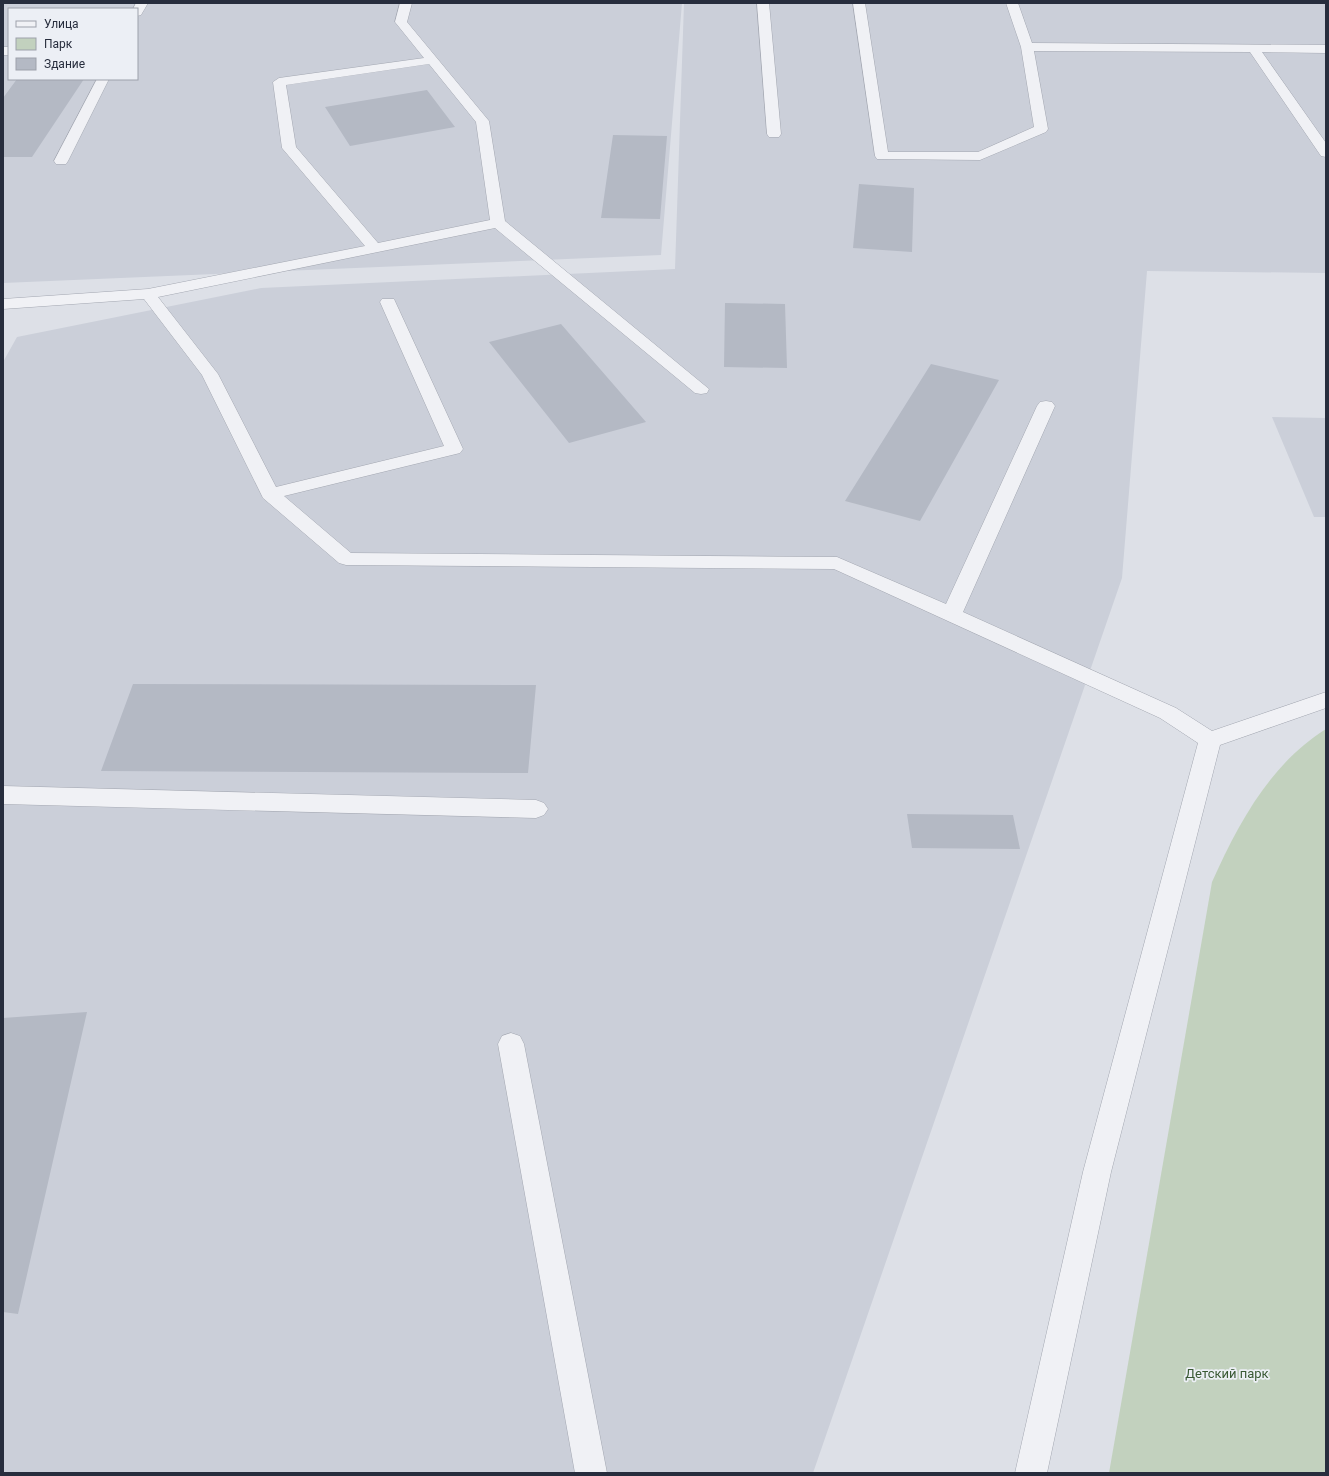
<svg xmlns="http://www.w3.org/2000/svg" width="1329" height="1476" font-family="Roboto,sans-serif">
<rect width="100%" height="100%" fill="#dde0e7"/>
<path fill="#cbcfd9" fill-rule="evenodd" d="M 3,3 L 682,3 L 661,255 L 3,283 ZM 9,9 L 137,9 L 137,79 L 9,79 Z
M 684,3 L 1326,3 L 1326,273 L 1147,271 L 1122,578 L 813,1473 L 3,1473 L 3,362 L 17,337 L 261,288 L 675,269 Z
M 1272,417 L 1326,418 L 1326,517 L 1314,517 Z"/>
<path fill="#c2d1be" d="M 1326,729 L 1326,1473 L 1109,1473 L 1212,882 C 1238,824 1270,764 1326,729 Z"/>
<path fill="#b4b9c4" d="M 17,79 L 84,79 L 32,157 L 3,157 L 3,98 Z
M 427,90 L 455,127 L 350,146 L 325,107 Z
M 613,135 L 667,136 L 660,219 L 601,218 Z
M 859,184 L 914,188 L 912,252 L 853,248 Z
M 725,303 L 785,304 L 787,368 L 724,367 Z
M 561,324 L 646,422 L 569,443 L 489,342 Z
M 931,364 L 999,380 L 920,521 L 845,501 Z
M 133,684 L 536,685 L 528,773 L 101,771 Z
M 907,814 L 1013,815 L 1020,849 L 912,848 Z
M 87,1012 L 18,1314 L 3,1312 L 3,1018 Z"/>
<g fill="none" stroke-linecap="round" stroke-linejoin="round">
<defs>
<path id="minor" d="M 136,3 L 148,3 L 141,15 L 137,16 L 137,9 L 133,9 Z
M 400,3 L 412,3 L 407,22 L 489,121 L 505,221 L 709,389 L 707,393 L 701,394 L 695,393 L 495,228 L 158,297 L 218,374 L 276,487 L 444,446 L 380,302 L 382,299 L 394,299 L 463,449 L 460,453 L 284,496 L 351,553 L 837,557 L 946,604 L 1037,406 L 1040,402 L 1046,401 L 1052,402 L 1055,406 L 963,612 L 1176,708 L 1212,731 L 1326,692 L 1326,708 L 1220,745 L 1111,1172 L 1047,1473 L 1015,1473 L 1083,1172 L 1198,743 L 1160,718 L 834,569 L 346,565 L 339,563 L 263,498 L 202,375 L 144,299 L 3,309 L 3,299 L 148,289 L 365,246 L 282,148 L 273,82 L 279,78 L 424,58 L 395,22 ZM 429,64 L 476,122 L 490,220 L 378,243 L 296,147 L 286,85 Z
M 757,3 L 769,3 L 781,134 L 779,137 L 769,137 L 767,134 Z
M 853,3 L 865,3 L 888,152 L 978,152 L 1034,127 L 1021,47 L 1006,3 L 1018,3 L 1032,43 L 1326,45 L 1326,53 L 1262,52 L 1326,143 L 1326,157 L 1321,156 L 1250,52 L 1034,51 L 1048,129 L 1046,132 L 980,160 L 877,159 L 875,156 Z
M 3,47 L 9,47 L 9,55 L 3,55 Z
M 97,79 L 109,79 L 68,161 L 66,164 L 56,164 L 54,161 Z
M 3,786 L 536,800 L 544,803 L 548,809 L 544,815 L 536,818 L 3,804 Z
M 511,1033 L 520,1036 L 524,1044 L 607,1473 L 575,1473 L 498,1044 L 502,1036 Z"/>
</defs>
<use href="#minor" stroke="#a3a7b1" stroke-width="1"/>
<use href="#minor" fill="#f0f1f5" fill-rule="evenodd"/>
</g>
<g text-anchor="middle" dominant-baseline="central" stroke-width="3.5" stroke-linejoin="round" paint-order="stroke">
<g font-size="13" fill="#395934" stroke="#eceff5">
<text x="1227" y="1373">Детский парк</text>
</g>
</g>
<rect width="1329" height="1476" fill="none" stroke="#272d3d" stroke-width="8"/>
<rect x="8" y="8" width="130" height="72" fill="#eceff5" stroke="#9da1ab"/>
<rect x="16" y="21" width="20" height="6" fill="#f0f1f5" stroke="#9da1ab"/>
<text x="44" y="28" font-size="12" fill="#272d3d">Улица</text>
<rect x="16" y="38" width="20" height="12" fill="#c2d1be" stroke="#9da1ab"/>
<text x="44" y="48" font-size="12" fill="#272d3d">Парк</text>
<rect x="16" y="58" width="20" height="12" fill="#b4b9c4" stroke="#9da1ab"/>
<text x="44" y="68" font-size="12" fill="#272d3d">Здание</text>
</svg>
